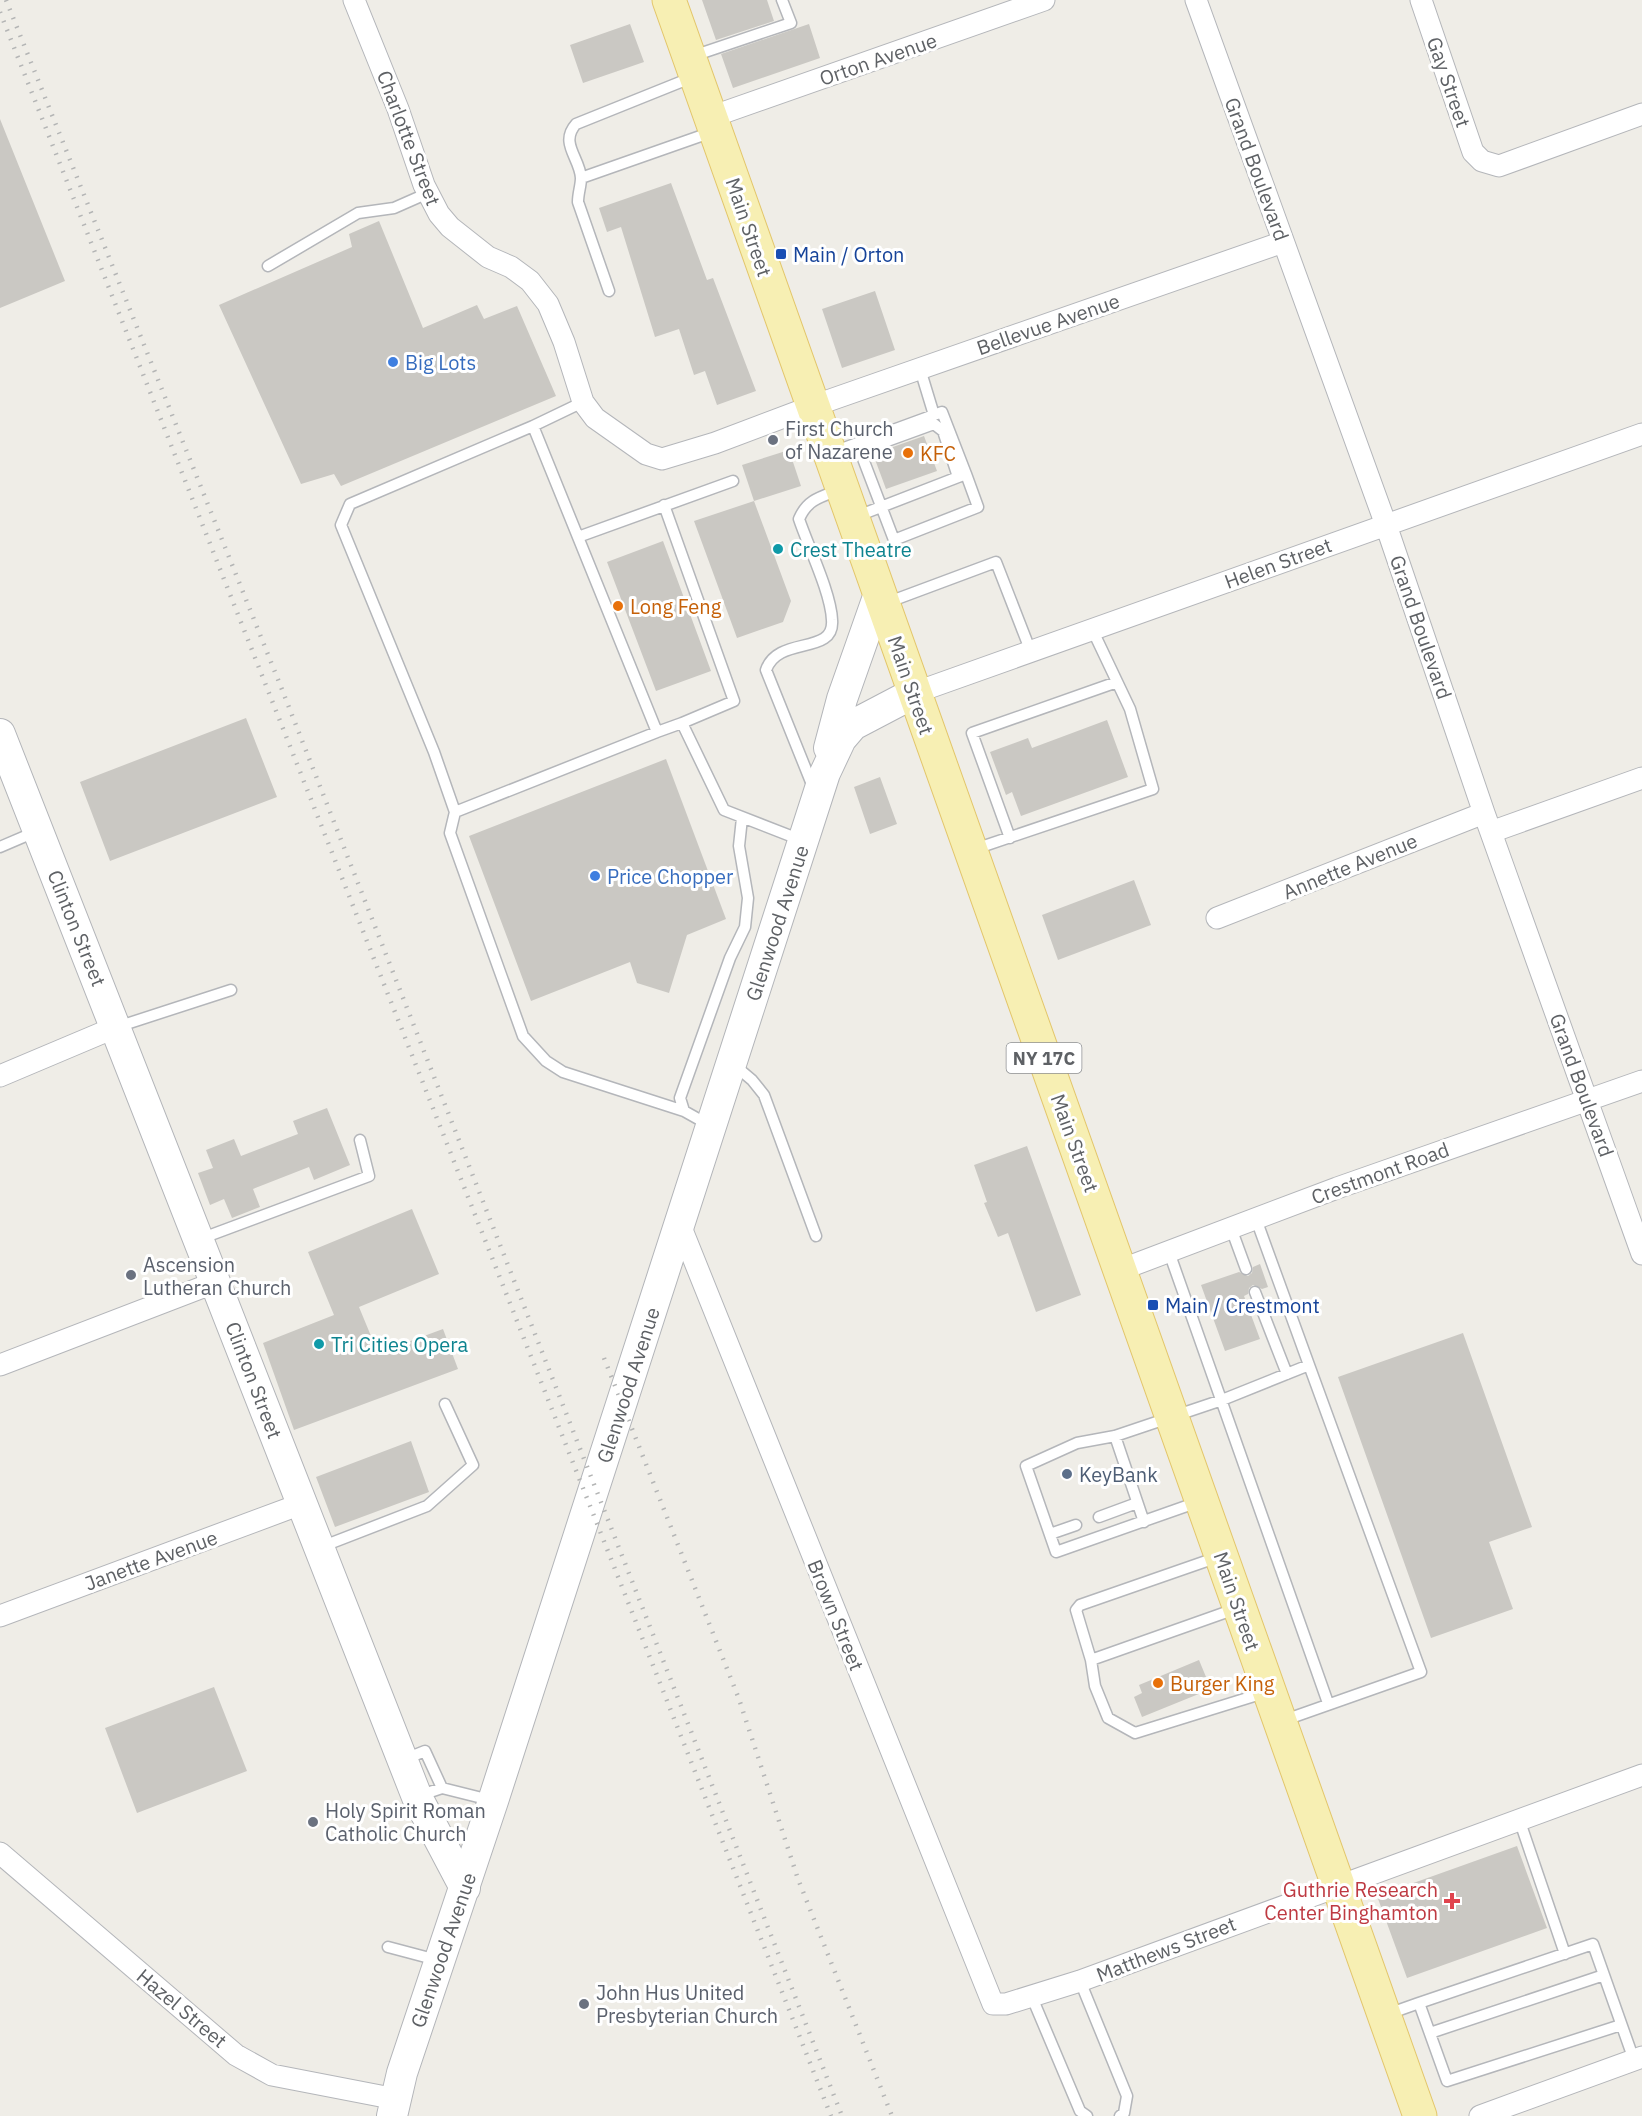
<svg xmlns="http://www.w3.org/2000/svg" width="1642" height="2116" font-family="'IBM Plex Sans',sans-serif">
<rect width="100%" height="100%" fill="#efede7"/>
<path fill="#cac8c3" d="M 702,0 L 767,0 L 774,21 L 716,40 Z
M 630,24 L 644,62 L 583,83 L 570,45 Z
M 809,24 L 820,58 L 733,88 L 721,54 Z
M 0,119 L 65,281 L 0,308 Z
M 671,183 L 707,280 L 713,278 L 756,391 L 717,405 L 705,371 L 694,375 L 679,329 L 655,337 L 621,227 L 607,232 L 599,208 Z
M 379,221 L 423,328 L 477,305 L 484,319 L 517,306 L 556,396 L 341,486 L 334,474 L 301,484 L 219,305 L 352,247 L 349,234 Z
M 875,291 L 895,350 L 842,368 L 822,309 Z
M 924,436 L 937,471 L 886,489 L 873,454 Z
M 789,450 L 801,486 L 754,501 L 742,465 Z
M 754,501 L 791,601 L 783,622 L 737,638 L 694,521 Z
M 663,541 L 711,671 L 656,691 L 607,562 Z
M 246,718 L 277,797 L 110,861 L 80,782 Z
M 1107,720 L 1128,777 L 1021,816 L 1012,792 L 1006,795 L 990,752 L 1028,738 L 1032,748 Z
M 666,759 L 726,919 L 687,935 L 669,993 L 637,983 L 630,962 L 531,1001 L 469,836 Z
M 880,777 L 897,824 L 870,834 L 854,787 Z
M 1134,880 L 1151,925 L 1058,960 L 1042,915 Z
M 327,1108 L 350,1165 L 314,1180 L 309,1167 L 253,1189 L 260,1207 L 232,1218 L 224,1199 L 210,1205 L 198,1173 L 213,1168 L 206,1150 L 234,1139 L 241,1156 L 298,1134 L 293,1121 Z
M 1027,1146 L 1081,1295 L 1036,1312 L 1008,1233 L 998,1237 L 984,1203 L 987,1202 L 974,1165 Z
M 412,1209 L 439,1274 L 359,1307 L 378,1353 L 443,1329 L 458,1369 L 294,1430 L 263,1343 L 334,1315 L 308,1252 Z
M 1260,1264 L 1268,1287 L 1262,1289 L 1253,1285 L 1249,1288 L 1248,1294 L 1244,1296 L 1260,1339 L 1225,1351 L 1201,1285 L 1239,1272 L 1248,1276 L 1252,1273 L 1253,1267 Z
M 1463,1333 L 1532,1527 L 1489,1542 L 1513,1609 L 1431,1638 L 1338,1377 Z
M 411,1441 L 429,1492 L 335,1527 L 316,1477 Z
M 1199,1660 L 1211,1689 L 1142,1717 L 1134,1697 L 1142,1693 L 1139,1685 Z
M 214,1687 L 247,1771 L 137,1813 L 105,1728 Z
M 1517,1846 L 1547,1928 L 1407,1978 L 1377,1896 Z"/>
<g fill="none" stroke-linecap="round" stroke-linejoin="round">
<defs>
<path id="lane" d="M 693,56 L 791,23 L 782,0
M 581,178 L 712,132
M 268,266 L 358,213 L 394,208 L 428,193
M 609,291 L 578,202 C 578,193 581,186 581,178 C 580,158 559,143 576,124 L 693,77
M 920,369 L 934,415
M 583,402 L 533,426 L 657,732 L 682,723 L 724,810 L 801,840
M 533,426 L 350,504 L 341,525 L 434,752 L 455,812 L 450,833 L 523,1036 L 546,1061 L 563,1072 L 684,1111
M 863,442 L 879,444 L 934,424 L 943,431 L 958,477
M 857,443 L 894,540 L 978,507 L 966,474
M 833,452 L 942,412 L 966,474 L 855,517
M 664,505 L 734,701 L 682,723
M 578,537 L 733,481
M 886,603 L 996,562 L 1031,652
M 813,787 L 766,670 C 778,635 835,656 832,620 C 831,593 808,546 799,519 C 807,500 820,497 839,490
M 455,812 L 657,732
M 1010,838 L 972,733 L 1117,682
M 0,847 L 35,832
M 975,849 L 1153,789 L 1130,709 L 1092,629
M 117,1027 L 231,990
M 733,1064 L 752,1080 L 764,1095 L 816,1236
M 709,1125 L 684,1111 L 680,1098 L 730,958 L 745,927 L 748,898 L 739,846 L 742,818
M 1231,1228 L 1246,1269
M 200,1239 L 369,1176 L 360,1140
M 1169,1252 L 1328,1703
M 1255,1292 L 1287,1374
M 1115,1436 L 1144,1522
M 1198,1502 L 1056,1552 L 1026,1466 L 1077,1443 L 1115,1436 L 1222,1400 L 1309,1365 L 1256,1219
M 1099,1517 L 1137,1503
M 1050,1534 L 1076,1525
M 321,1547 L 427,1506 L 473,1465 L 445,1404
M 1218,1557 L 1080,1605 L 1076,1610 L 1091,1660 L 1238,1608
M 1091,1660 L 1095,1686 L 1108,1718 L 1135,1733 L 1267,1692
M 1282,1721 L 1421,1672 L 1309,1365
M 405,1759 L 425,1751 L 442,1788
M 418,1796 L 442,1788 L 490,1800
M 1519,1819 L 1565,1954
M 388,1947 L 437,1960
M 1080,1981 L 1127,2096 L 1124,2113 L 1120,2116
M 1031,1995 L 1080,2111 L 1087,2116
M 1388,2014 L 1419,2003
M 1621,2025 L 1447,2081 L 1419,2003 L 1593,1944 L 1634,2060
M 1430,2033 L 1604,1975"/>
<path id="street" d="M 354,0 L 398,109 L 424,185 L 439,214 L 450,227 L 488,257 L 511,267 L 530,281 L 548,304 L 564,342 L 583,402 L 595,418 L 646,454 L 662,459 L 715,443 L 813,406 L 1283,242
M 1196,0 L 1386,525 L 1484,813 L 1642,1254
M 1421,0 L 1473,152 L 1482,161 L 1499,166 L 1642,114
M 711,117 L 1044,0
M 914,693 L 1642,434
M 1491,832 L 1642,778
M 1217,918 L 1484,813
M 0,1076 L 116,1027
M 680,1225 L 993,2004 L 1006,2004 L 1080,1981 L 1642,1775
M 1120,1270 L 1337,1188 L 1642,1081
M 0,1365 L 216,1282
M 0,1616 L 301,1504
M 0,1853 L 236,2055 L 272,2075 L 396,2099
M 1480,2116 L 1642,2057"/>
<path id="secondary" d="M 0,734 L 417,1797 L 465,1888
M 829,748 L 842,699 L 879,594
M 392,2116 L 402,2073 L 493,1801 L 825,773 L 841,739 L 853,725 L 914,693"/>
<path id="primary" d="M 669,0 L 1420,2116"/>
</defs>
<use href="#lane" stroke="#b4b6ba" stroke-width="13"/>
<use href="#street" stroke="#b4b6ba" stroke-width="23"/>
<use href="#secondary" stroke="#b3b5b9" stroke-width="32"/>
<use href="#primary" stroke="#e3c66b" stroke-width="35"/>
<use href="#lane" stroke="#fff" stroke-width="10"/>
<use href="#street" stroke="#fff" stroke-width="21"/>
<use href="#secondary" stroke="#fff" stroke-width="30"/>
<use href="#primary" stroke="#f7efb3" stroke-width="33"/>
<path stroke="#b4b5b5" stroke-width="4.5" stroke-dasharray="1.5 8" stroke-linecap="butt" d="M 6,0 L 281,687 L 842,2116
M 0,12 L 831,2116
M 604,1358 L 739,1699 L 798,1879 L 892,2116"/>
</g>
<g fill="#1a4fb4" stroke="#fff" stroke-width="2">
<rect x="775" y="248" width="12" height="12" rx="3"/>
<rect x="1147" y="1299" width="12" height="12" rx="3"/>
</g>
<g fill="#3f7fe0" stroke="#fff" stroke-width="2">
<circle cx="393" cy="362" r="6"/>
<circle cx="595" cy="876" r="6"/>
</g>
<g fill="#6b7280" stroke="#fff" stroke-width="2">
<circle cx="773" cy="440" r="6"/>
<circle cx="131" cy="1275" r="6"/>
<circle cx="313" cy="1822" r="6"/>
<circle cx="584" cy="2004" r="6"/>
</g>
<g fill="#e8710a" stroke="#fff" stroke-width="2">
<circle cx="908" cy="453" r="6"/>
<circle cx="618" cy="606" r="6"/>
<circle cx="1158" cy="1683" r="6"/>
</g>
<g fill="#0f9aa8" stroke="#fff" stroke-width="2">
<circle cx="778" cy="549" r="6"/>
<circle cx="319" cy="1344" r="6"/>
</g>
<circle fill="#5c6f8a" stroke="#fff" stroke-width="2" cx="1067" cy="1474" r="6"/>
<path fill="#e0444e" stroke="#fff" stroke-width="2" d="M1449 1892h6v6h6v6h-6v6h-6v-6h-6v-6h6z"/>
<g text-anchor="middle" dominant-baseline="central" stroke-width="6" stroke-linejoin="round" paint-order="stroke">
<rect fill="#fff" stroke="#8e9093" stroke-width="1.5" x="1006.5" y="1043" width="75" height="30" rx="4.5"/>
<g font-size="18" font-weight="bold" fill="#5e6165">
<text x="1044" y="1058">NY 17C</text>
</g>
<g font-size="20" fill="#5e6165" stroke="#fff">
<text transform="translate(878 59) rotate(-19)">Orton Avenue</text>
<text transform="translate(1449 82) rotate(71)">Gay Street</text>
<text transform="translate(409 138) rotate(69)">Charlotte Street</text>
<text transform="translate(1257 169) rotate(70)">Grand Boulevard</text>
<text transform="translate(749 227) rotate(71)">Main Street</text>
<text transform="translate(1048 324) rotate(-19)">Bellevue Avenue</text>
<text transform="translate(1278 563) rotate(-20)">Helen Street</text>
<text transform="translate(1421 627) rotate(71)">Grand Boulevard</text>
<text transform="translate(911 685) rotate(71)">Main Street</text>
<text transform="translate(1350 866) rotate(-22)">Annette Avenue</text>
<text transform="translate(777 923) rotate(-72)">Glenwood Avenue</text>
<text transform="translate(77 928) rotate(68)">Clinton Street</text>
<text transform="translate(1582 1085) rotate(70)">Grand Boulevard</text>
<text transform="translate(1075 1143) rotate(70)">Main Street</text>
<text transform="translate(1380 1173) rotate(-20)">Crestmont Road</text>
<text transform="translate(254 1380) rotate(69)">Clinton Street</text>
<text transform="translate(628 1385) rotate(-72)">Glenwood Avenue</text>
<text transform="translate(151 1560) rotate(-20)">Janette Avenue</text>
<text transform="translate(1237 1601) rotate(71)">Main Street</text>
<text transform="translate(836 1615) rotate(68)">Brown Street</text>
<text transform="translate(1166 1949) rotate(-21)">Matthews Street</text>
<text transform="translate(443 1950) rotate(-71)">Glenwood Avenue</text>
<text transform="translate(182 2008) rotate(40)">Hazel Street</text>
</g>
<g font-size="20" fill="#164399" stroke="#fff" text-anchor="start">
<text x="793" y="254">Main / Orton</text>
<text x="1165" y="1305">Main / Crestmont</text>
</g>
<g font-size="20" fill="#366cbe" stroke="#fff" text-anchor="start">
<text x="405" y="362">Big Lots</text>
<text x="607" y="876">Price Chopper</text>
</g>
<g font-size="20" fill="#5b616d" stroke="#fff" text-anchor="start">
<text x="785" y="428">First Church<tspan x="785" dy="23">of Nazarene</tspan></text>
<text x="143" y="1264">Ascension<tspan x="143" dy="23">Lutheran Church</tspan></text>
<text x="325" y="1810">Holy Spirit Roman<tspan x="325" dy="23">Catholic Church</tspan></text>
<text x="596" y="1992">John Hus United<tspan x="596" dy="23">Presbyterian Church</tspan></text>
</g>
<g font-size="20" fill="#c56008" stroke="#fff" text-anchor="start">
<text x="920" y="453">KFC</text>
<text x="630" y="606">Long Feng</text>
<text x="1170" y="1683">Burger King</text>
</g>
<g font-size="20" fill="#0d838f" stroke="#fff" text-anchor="start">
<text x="790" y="549">Crest Theatre</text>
<text x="331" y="1344">Tri Cities Opera</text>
</g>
<g font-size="20" fill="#4e5e75" stroke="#fff" text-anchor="start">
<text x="1079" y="1474">KeyBank</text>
</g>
<g font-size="20" fill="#be3a42" stroke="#fff" text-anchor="end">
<text x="1438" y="1889">Guthrie Research<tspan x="1438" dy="23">Center Binghamton</tspan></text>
</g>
</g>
</svg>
